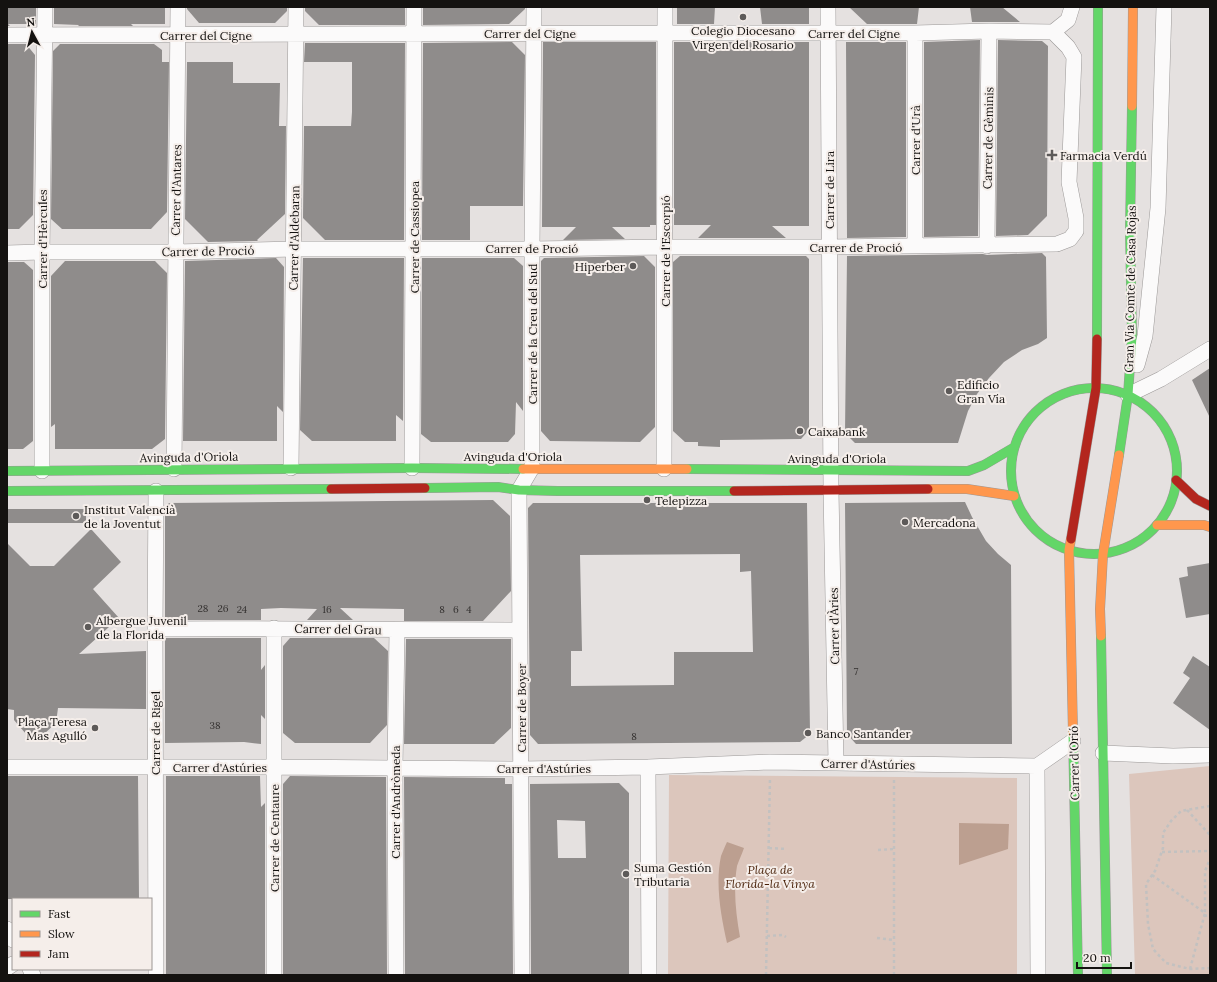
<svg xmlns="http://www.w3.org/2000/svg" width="1217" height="982" font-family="Lora,serif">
<rect width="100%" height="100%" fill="#e5e1e0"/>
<path fill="#dcc6bc" d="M 1210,766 L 1210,975 L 1135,975 L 1129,774 Z
M 669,775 L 1017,778 L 1017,975 L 668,975 Z"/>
<path fill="#bc9f90" d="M 959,823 L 1009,824 L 1008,849 L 959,865 Z
M 727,842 L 744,848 C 742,854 739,860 737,866 C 733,890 736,914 740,937 L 727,943 C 721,916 715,884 721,856 C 723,851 725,846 727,842 Z"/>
<path fill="#8f8c8b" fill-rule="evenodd" d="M 7,7 L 36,7 L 36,24 L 8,24 L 10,26 L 7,26 Z
M 54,7 L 165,7 L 165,24 L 131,24 L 133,26 L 78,26 L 79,25 L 54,24 Z
M 187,7 L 287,7 L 287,11 L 275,23 L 199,23 L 187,9 Z
M 305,7 L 405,7 L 405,25 L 319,25 L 305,11 Z
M 423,7 L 525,7 L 525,9 L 509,24 L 423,25 Z
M 677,7 L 715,7 L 714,24 L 677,24 Z
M 760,7 L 809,7 L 809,24 L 762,24 Z
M 849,7 L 919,7 L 917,24 L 867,24 Z
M 970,7 L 1002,7 L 1020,22 L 972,22 Z
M 980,40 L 978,236 L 924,237 L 924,42 Z
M 998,40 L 1042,41 L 1048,46 L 1047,216 L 1028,235 L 996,236 Z
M 512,42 L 525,55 L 523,206 L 470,206 L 470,240 L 422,240 L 423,43 Z
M 543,42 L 656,42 L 656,225 L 650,225 L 650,227 L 612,227 L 625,239 L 563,240 L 576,227 L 542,227 Z
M 674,42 L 809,42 L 809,226 L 772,226 L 786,238 L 698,238 L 711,225 L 674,225 Z
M 846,42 L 906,42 L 906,237 L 847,238 Z
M 305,43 L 405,43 L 404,240 L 325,240 L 303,218 L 304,126 L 351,126 L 352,112 L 352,62 L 304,62 Z
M 7,44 L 26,44 L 35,55 L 33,215 L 19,229 L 7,229 Z
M 60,44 L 154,44 L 162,50 L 162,62 L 169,62 L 167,212 L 151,229 L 62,229 L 51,219 L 53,51 Z
M 187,62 L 233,62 L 233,83 L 280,83 L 279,126 L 286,126 L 285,214 L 257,240 L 258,241 L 208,242 L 185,219 Z
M 1042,253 L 1046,257 L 1047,338 L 1038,344 L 1022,350 L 1004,362 L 989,378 L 977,394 L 968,411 L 958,443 L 855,443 L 845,433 L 847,256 L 983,254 L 987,255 Z
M 644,256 L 655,267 L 655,427 L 640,442 L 550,441 L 541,431 L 541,261 L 544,258 Z
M 680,256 L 806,256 L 809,259 L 809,430 L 801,439 L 720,440 L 720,447 L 698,446 L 698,442 L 685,442 L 673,431 L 673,262 Z
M 276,258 L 284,267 L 283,412 L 277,406 L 277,441 L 183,441 L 185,261 Z
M 303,258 L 404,258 L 403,421 L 396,415 L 396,441 L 312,441 L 300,430 Z
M 422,258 L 514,258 L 523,266 L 523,411 L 516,402 L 515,434 L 508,442 L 431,442 L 421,434 Z
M 65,261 L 155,261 L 167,273 L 165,439 L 152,449 L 55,449 L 55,424 L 51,427 L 51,276 Z
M 7,262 L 24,262 L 33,270 L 33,441 L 23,449 L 7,449 Z
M 1210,368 L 1210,418 L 1192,380 Z
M 493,500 L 510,516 L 511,591 L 483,621 L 404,621 L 404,609 L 340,608 L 353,620 L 307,620 L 317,609 L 281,608 L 261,609 L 261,620 L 165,620 L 165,508 L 169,503 Z
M 965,502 L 972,517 L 986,541 L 998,554 L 1011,565 L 1012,744 L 856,744 L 847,734 L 845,503 Z
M 533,503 L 807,503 L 810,734 L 800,742 L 538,744 L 530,735 L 528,508 ZM 740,554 L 740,572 L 751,571 L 753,652 L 674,652 L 674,685 L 571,686 L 571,651 L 582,651 L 580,555 Z
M 7,509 L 86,509 L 86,523 L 7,523 Z
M 91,529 L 121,562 L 93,589 L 119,618 L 79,654 L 146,651 L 146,709 L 58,708 L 56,723 L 44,734 L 26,734 L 14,720 L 14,710 L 7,709 L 7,543 L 30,566 L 54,566 Z
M 1210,563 L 1210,614 L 1186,618 L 1179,578 L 1188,576 L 1187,567 Z
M 165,638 L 261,638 L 261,670 L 265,665 L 265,719 L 261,715 L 261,744 L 244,742 L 165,743 Z
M 290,638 L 374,638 L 388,651 L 387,725 L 370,743 L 295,743 L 283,733 L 283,646 Z
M 406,639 L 511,639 L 511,728 L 494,744 L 404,744 Z
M 1193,656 L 1210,667 L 1210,730 L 1173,703 L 1190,678 L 1183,673 Z
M 7,776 L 138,776 L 139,899 L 7,899 Z
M 166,776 L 260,776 L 261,807 L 265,803 L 265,975 L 166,975 Z
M 290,776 L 386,777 L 387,975 L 283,975 L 283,784 Z
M 404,777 L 505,778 L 505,784 L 512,784 L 513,975 L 405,975 Z
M 619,783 L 629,793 L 629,975 L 531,975 L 530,784 ZM 557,820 L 585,821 L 586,858 L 558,858 Z"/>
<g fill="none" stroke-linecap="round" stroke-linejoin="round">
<defs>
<path id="street" d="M 828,7 L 831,490 L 836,763
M 1053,32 L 1068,20 L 1072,7
M 915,33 L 915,246
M 7,35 L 665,33 L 915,33 L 989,31 L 1053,32
M 987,246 L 989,31
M 7,253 L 42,252 L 175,252 L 294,249 L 532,249 L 665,247 L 829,247 L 1057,244 L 1070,239 L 1076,231 L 1076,218 L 1069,182 L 1074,57 L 1068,47 L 1053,32
M 1137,365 L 1145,336 L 1158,208 L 1164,7
M 1128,395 L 1161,379 L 1210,349
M 291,468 L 296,7
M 412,468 L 414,7
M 174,469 L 178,7
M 664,469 L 665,7
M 42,471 L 42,252 L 45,7
M 274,628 L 274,975
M 155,629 C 277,628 398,630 520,630
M 1103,753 L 1173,756 L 1210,755
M 1037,766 L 1038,975
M 7,767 L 274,767 L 521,769 L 648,767 L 770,762 L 1037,766 L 1073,741
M 648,767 L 649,975
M 7,929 L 13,940
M 7,968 L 13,964
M 30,969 L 33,975
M 156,975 L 155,629 L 156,491
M 396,975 L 395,768 L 397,630
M 522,975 L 519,490 L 532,468 L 532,249 L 534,7"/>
<path id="fast" d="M 1097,339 L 1098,7
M1011 471a83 83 0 1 1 166 0a83 83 0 1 1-166 0Z
M 1119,455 L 1128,395 L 1132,336 L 1130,231 L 1132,106
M 687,469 L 968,471 L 984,465 L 1013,448
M 7,471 L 412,468 L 523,469
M 425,488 L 498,487 L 519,490 L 558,491 L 734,491
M 7,491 L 331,489
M 1101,636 L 1107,975
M 1073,733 L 1078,975"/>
<path id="slow" d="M 1132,106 L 1133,7
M 523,469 L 687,469
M 928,489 L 967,489 L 1014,496
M 1157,525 L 1204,525 L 1210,527
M 1071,539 L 1069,550 L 1073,733
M 1101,636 L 1100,609 L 1103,554 L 1119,455"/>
<path id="jam" d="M 1176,480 L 1196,499 L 1210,506
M 331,489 L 425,488
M 734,491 L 928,489
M 1071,539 L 1096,388 L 1097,339"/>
</defs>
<use href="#street" stroke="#9b9897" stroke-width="16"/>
<use href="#fast" stroke="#9b9897" stroke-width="10"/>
<use href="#slow" stroke="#9b9897" stroke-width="10"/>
<use href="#jam" stroke="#9b9897" stroke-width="10"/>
<path stroke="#c2c1c0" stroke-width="2.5" stroke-dasharray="3 3" stroke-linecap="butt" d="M 894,780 L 894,975
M 1210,806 L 1181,811 L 1171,821 L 1163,833 L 1163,848 L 1155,871 L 1146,884 L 1148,924 L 1153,949 L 1166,963 L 1190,969 L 1210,968
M 1187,810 L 1210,835
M 769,848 L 787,849
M 878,850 L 894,849
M 1162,852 L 1210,851
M 1152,875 L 1205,913 L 1205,871 L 1210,859
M 1204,916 L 1210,915
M 767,936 L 783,935 L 786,937
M 877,938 L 894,940
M 1190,969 L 1205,913
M 766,975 L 770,778"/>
<use href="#street" stroke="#fbfafa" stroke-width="15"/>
<use href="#fast" stroke="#63d668" stroke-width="9"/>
<use href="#slow" stroke="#ff974d" stroke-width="9"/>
<use href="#jam" stroke="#b3261e" stroke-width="9"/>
</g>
<g fill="#5d5a59" stroke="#f5eeea" stroke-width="1.5">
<circle cx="743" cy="17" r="4"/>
<path d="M1050 149h4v4h4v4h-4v4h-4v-4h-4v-4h4z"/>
<circle cx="633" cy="266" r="4"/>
<circle cx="949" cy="391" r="4"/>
<circle cx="800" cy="431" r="4"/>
<circle cx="647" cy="500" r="4"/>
<circle cx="76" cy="516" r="4"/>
<circle cx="905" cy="522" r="4"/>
<circle cx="88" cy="627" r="4"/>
<circle cx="95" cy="728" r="4"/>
<circle cx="808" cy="733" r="4"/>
<circle cx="626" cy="874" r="4"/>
</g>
<g text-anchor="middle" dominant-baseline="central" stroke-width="4" stroke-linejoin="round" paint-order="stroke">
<g font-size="10" fill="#33302f">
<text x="203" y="608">28</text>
<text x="223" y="608">26</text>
<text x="242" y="609">24</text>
<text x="327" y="609">16</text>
<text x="442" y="609">8</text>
<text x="456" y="609">6</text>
<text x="469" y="609">4</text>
<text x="856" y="671">7</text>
<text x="215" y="725">38</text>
<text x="634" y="736">8</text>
</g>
<g font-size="12" fill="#141210" stroke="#f5eeea" text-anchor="start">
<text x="743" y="30" text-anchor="middle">Colegio Diocesano<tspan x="743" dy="14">Virgen del Rosario</tspan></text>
<text x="1060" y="155">Farmacia Verdú</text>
<text x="625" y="266" text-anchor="end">Hiperber</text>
<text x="957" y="384">Edificio<tspan x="957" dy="14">Gran Vía</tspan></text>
<text x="808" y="431">Caixabank</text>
<text x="655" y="500">Telepizza</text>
<text x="84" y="509">Institut Valencià<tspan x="84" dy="14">de la Joventut</tspan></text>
<text x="913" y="522">Mercadona</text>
<text x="96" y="620">Albergue Juvenil<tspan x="96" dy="14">de la Florida</tspan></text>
<text x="87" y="721" text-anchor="end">Plaça Teresa<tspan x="87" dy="14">Mas Agulló</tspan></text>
<text x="816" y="733">Banco Santander</text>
<text x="634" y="867">Suma Gestión<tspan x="634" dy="14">Tributaria</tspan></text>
</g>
<g font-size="12" fill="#141210" stroke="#f5eeea">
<text x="530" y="33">Carrer del Cigne</text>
<text x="854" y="33">Carrer del Cigne</text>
<text x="206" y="35">Carrer del Cigne</text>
<text transform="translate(988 138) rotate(-89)">Carrer de Gèminis</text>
<text transform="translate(915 140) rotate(-90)">Carrer d'Urà</text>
<text transform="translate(176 190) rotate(-89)">Carrer d'Antares</text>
<text transform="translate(829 190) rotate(-90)">Carrer de Lira</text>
<text transform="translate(414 237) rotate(-90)">Carrer de Cassiopea</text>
<text transform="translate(294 238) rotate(-89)">Carrer d'Aldebaran</text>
<text transform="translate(42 239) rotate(-90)">Carrer d'Hèrcules</text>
<text x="856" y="247">Carrer de Proció</text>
<text x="532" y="248">Carrer de Proció</text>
<text transform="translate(208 251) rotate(-1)">Carrer de Proció</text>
<text transform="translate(665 251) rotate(-90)">Carrer de l'Escorpió</text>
<text transform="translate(1130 289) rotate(-89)">Gran Via Comte de Casa Rojas</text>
<text transform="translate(532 334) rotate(-90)">Carrer de la Creu del Sud</text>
<text x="513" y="456">Avinguda d'Oriola</text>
<text transform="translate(189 457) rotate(-1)">Avinguda d'Oriola</text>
<text x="837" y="458">Avinguda d'Oriola</text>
<text transform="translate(834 626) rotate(-91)">Carrer d'Àries</text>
<text transform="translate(338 629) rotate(1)">Carrer del Grau</text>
<text transform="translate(521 708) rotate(-90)">Carrer de Boyer</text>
<text transform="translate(155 733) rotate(-90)">Carrer de Rigel</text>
<text transform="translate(1074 763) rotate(-91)">Carrer d'Orió</text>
<text transform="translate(868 764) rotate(1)">Carrer d'Astúries</text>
<text x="220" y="767">Carrer d'Astúries</text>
<text x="544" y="768">Carrer d'Astúries</text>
<text transform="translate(395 802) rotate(-90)">Carrer d'Andròmeda</text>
<text transform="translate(274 838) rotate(-90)">Carrer de Centaure</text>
</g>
<g font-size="12" font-style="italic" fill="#471f06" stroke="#f5eeea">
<text x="770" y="869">Plaça de<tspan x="770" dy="14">Florida-la Vinya</tspan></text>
</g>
</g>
<rect width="1217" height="982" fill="none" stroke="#141210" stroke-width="16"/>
<rect x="12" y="898" width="140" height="72" fill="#f5eeea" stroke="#9b9693"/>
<rect x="20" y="911" width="20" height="6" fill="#63d668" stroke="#9b9693"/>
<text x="48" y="918" font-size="12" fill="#141210">Fast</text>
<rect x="20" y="931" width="20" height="6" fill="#ff974d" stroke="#9b9693"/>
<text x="48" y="938" font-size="12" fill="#141210">Slow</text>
<rect x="20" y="951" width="20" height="6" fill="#b3261e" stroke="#9b9693"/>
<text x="48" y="958" font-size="12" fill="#141210">Jam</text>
<g transform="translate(32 32) rotate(353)" stroke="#f5eeea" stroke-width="3" paint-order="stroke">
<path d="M0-3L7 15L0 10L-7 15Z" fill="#141210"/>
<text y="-6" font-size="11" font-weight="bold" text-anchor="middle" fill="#141210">N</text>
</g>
<path d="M1077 962v6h54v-6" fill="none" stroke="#141210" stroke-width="2"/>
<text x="1083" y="962" font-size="12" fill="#141210" stroke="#f5eeea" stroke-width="3" paint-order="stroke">20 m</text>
</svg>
